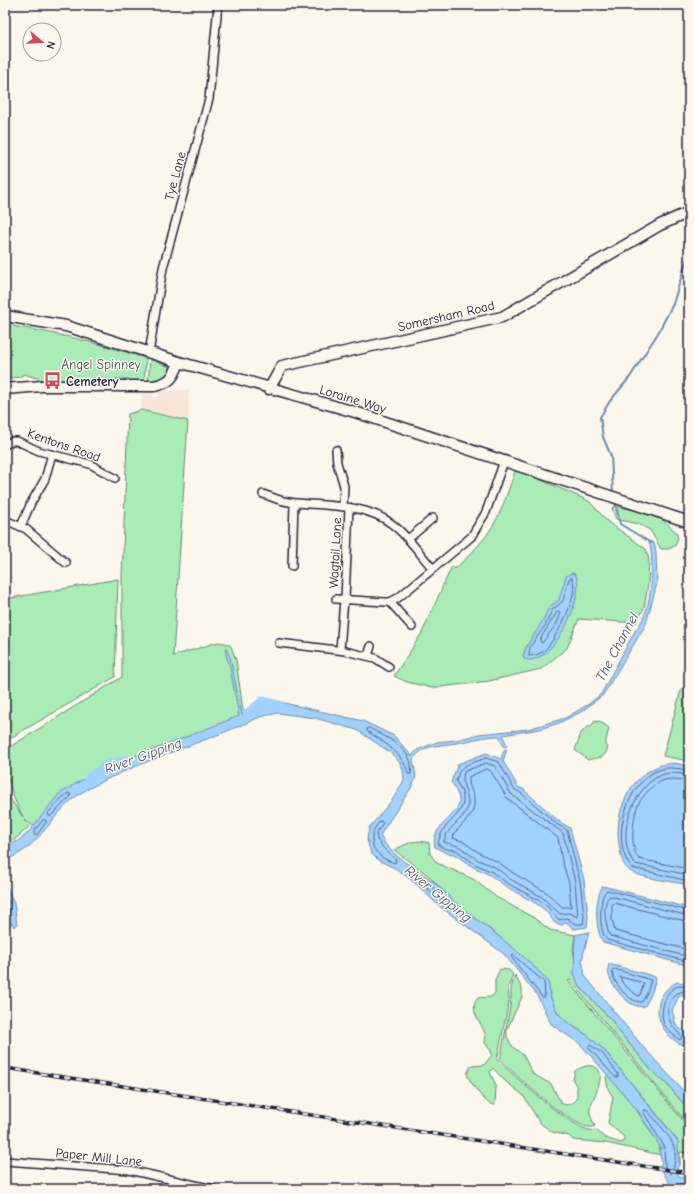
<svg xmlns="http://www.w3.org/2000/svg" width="694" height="1194" font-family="'Comic Neue',sans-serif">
<rect width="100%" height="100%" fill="#fbf7ec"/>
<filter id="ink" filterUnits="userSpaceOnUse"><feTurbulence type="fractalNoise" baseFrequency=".025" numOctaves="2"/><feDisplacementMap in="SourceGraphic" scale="8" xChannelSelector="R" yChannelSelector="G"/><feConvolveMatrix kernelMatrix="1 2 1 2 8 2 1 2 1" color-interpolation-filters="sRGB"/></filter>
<g filter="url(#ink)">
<path fill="#f9e4d9" d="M 189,389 L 188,421 L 141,410 L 142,393 L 153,393 L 154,398 L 156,398 L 158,397 L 158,392 Z"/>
<path fill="#aaecb6" stroke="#668778" d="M 5,325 C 53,332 99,343 145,358 L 146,360 L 144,383 L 60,383 L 59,380 L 43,380 L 24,374 L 20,377 L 5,379 Z
M 150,359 L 168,366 L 170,371 L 166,378 L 148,383 Z
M 141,410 L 188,421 L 173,656 L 218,642 L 225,643 L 231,646 L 236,660 L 244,717 L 172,746 L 107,767 L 60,799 L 35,827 L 24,820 L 29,827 L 5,848 L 5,775 L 8,796 L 23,817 C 11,795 5,775 5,750 L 122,677 L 122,577 L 128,414 Z
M 516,469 L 589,501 L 608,522 L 646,549 L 649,560 L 648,584 L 644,608 L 636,623 L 579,619 L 567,648 L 541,669 L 489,681 L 432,688 L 407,682 L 394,676 L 422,633 L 451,568 L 456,568 C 470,555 484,541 494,524 C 504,507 509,487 516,469 Z
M 615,506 L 639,511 L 663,520 L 676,532 L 678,538 L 675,546 L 668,549 L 661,549 L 650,530 L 638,524 L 616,519 L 612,508 Z
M 118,579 L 115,677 L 5,741 L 5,599 Z
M 689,682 L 689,761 L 663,756 L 681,690 Z
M 599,721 L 609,728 L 605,745 L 608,747 C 605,760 598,757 588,760 L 575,750 L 581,733 L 587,727 L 591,727 L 594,722 Z
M 420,841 L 429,843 L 430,854 L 437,863 L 473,879 L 496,897 L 534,918 L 550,930 L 575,935 L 573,949 L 579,986 L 613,1022 L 618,1030 L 652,1071 L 666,1083 L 689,1110 L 689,1126 L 570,980 L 568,981 L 689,1128 L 689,1153 L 680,1152 L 680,1163 L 674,1162 L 671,1137 L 668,1128 L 605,1051 L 587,1035 L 568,1023 L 557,1012 L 550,996 L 548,981 L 496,934 L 457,905 L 429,876 L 394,850 L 411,842 Z
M 500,969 L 509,970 L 513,975 L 508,987 L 509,999 L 511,999 L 511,988 L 515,975 L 522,989 L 522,997 L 507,1029 L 507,1037 L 512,1046 L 523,1055 L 533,1074 L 551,1084 L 561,1103 C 567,1107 574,1103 577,1097 L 577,1087 L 573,1080 L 575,1071 C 581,1067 587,1065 593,1066 C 610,1071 592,1099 590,1108 C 589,1115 593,1121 595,1126 C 580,1137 513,1072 500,1060 L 511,1002 L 509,1001 L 497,1060 C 512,1073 578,1137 596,1130 L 605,1138 L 621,1143 L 624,1141 L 624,1137 L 608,1123 L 613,1097 L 608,1089 L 606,1077 L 608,1075 L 634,1106 L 660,1146 L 659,1151 L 661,1155 L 606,1143 L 573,1140 L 569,1136 L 552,1132 L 540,1123 L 523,1095 L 505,1081 L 493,1068 L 490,1072 L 496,1086 L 495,1105 C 486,1106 470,1082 467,1074 L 471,1066 L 484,1065 L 492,1055 L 491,1051 L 485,1043 C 485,1040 486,1037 485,1034 C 481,1020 469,1013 477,998 L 491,997 L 495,993 L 495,980 Z"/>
<path fill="#a1d1fd" stroke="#6e8baf" d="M 649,541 L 654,543 L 656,552 L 657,583 L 646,624 L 603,695 L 581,712 L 559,723 L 540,729 L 503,735 L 507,746 L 504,747 L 499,736 C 484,736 470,741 456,743 C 439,746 425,744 413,759 L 416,776 L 413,785 L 380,835 C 390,857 417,868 435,883 C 443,890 450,899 459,906 C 490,930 522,952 548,981 L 550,996 L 557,1012 L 568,1023 L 587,1035 L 605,1051 L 678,1141 L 679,1165 L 676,1170 L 679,1176 L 689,1180 L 689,1189 C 668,1189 671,1184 660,1167 L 662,1163 L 659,1151 L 661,1148 L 638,1111 L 591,1056 L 580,1044 L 551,1024 L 537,995 L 504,954 L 438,905 L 415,883 L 398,870 L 378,860 L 371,853 L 367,840 L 369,828 L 393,799 L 404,780 L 403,771 L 400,763 L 391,753 L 357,730 L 315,718 L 278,713 L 260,717 C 204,743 140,760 86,790 C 53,808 42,848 5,860 L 5,848 L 18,841 L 28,833 L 59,794 L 80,781 L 125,759 L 148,752 L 239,716 L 230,668 L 225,651 L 226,648 L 230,657 L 242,715 L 259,705 L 280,702 L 363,721 L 394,736 L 412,756 L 417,750 L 437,742 L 456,740 L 479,734 L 528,729 L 565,718 L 589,704 L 601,694 L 636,629 C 652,614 655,562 649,541 Z
M 571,573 L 575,574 C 588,593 552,669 524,659 L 523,655 L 527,646 L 542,622 L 549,607 L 559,600 L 566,576 Z
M 507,749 L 503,761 L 518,787 L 523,789 L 560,822 L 570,828 L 584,880 L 588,916 L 587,927 L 573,929 L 567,922 L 562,925 L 555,923 L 545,910 L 537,904 L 505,886 L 490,875 L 473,867 L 454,854 L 446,853 L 435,847 C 428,824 468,815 457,793 C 455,789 455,786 451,782 L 458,764 L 486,753 L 501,759 L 504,750 Z
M 674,763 L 689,766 L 689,885 C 676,882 639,878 630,871 C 623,866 621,858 620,850 C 613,819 625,781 656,767 C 661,764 668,764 674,763 Z
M 5,884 L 14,903 L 17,925 L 14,927 L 12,923 L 5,927 L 5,913 L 7,912 L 7,906 L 9,903 L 5,893 Z
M 603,886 L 689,908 L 689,966 L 603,942 C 595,930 594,898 603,886 Z
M 589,932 L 582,960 L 585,976 L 644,1048 L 689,1097 L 689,1110 L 666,1083 L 652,1071 L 618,1030 L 613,1022 L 579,986 L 574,974 L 575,935 Z
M 609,964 L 653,976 L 656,978 L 651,995 L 645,1006 C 630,1012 602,978 609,964 Z
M 677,982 L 689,984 L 689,996 L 679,996 L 672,1010 L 676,1025 L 689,1036 L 689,1048 C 658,1038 644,999 677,982 Z"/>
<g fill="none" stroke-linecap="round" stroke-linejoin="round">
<path stroke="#556889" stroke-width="1" d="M 572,578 C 581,594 556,639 544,651 C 540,654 533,656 529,656 L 530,647 L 546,624 L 552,610 L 563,601 L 569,579 Z
M 558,611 L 561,613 L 557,623 L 543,642 L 541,643 L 540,640 Z
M 369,728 C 386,737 416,750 411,774 L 408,774 C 404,753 383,742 367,731 L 367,729 Z
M 485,758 L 499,762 L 514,789 L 521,793 L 558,825 L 567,830 L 580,881 L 584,916 L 583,924 L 575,924 L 567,918 L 559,920 L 548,907 L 540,901 L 507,883 L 492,872 L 475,864 L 456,850 L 446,849 L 438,845 C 440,817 479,815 456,781 C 461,761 469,766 485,758 Z
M 486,763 L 495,766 L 511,794 L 563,833 L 575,882 L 578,917 L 569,913 L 560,914 L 542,897 L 510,879 L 495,867 L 478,860 L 458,846 L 444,842 C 446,827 462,822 467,809 C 472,795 459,786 464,772 Z
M 487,769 L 491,771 L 507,798 L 558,838 L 562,861 L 569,883 L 571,907 L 562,907 L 546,892 L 513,873 L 498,862 L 481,854 L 462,841 L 453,838 C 454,829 469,822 473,810 C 478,794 467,789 469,777 Z
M 689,770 C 678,769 669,766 659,770 C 626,782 609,842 632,868 L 689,881
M 689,775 C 679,774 669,771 659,776 C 632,789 614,840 635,864 L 689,875
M 689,781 C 680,780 671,777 662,781 C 652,785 642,796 638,805 C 633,818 629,848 639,859 L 689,869
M 69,793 L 71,796 L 51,816 L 49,816 L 48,813 L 62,798 Z
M 43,820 L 46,820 L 46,822 L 37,835 L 34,835 L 34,832 Z
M 380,821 L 383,823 C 381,827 377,831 376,834 C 376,844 390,854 396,860 L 395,863 C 373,857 364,840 380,821 Z
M 422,878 L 448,901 L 448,904 L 441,902 L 420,881 L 420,879 Z
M 689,911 L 607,890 C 598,897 599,933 607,940 L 689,962
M 689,916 L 610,896 C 601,903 606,927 610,936 L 689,957
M 689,922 L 614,903 L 612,905 L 612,920 L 615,931 L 689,950
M 513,955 L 544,982 L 545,997 L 542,997 L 512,958 Z
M 614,969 L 651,980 L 647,993 L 642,1002 C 629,1003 613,983 612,971 Z
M 620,977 L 644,983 L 640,995 L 638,996 L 624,985 Z
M 689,987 C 686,987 683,986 680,986 C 665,987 659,1013 664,1024 C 667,1030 675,1036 680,1040 L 682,1037 C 677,1031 672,1027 669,1019 C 664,1005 674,988 689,992
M 590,1045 L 602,1053 L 618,1074 L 618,1077 L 615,1077 L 589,1048 Z
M 645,1110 L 648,1111 C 665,1133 684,1145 671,1174 L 665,1167 L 664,1146 L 644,1113 Z"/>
<path stroke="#6e8baf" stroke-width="2" d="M 613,493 L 611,456 L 603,437 L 600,417 L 610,401 L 630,377 L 658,333 L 673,304 L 689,252
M 615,501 L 620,524 L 651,543"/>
<path stroke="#a1d1fd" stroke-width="11" d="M 248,714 L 263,702 L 280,706
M 89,779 L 107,766 L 127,760"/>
<defs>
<path id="street" d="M 149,353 L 163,268 L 209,99 L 218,5
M 5,445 L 12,441 L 17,441 L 39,451 L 90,464 L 115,478
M 336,450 L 337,463 L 344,486 L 343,507
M 263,494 C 272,497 280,501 289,502 C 323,507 363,502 392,524 C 408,536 420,554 433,569
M 5,520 L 26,529 L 66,563
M 21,526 L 31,503 L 45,479 L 52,454
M 408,539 L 433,518
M 292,566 L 294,503
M 336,599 L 385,602 L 390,602 L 398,598 L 471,537 L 486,512 L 504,461
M 345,599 L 349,508
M 390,602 L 412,627
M 279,643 L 345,651 L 375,658 L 389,667
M 340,650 L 344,599
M 368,656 L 371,646
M 5,1161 L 129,1170 L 213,1189"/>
<path id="secondary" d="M 5,316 L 66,326 L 179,362 L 355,412 L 689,522
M 5,389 L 42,386 L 154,386 C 170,383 174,377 179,362
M 269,389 L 282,366 L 502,317 L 660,225 L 689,212"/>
</defs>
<use href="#street" stroke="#22223b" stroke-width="10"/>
<use href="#secondary" stroke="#22223b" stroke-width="13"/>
<use href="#street" stroke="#fbf7ec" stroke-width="7"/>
<use href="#secondary" stroke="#fbf7ec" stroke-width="10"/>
<defs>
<path id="rail" d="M 5,1068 L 689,1173"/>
</defs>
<use href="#rail" stroke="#22223b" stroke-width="3.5"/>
<use href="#rail" stroke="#fbf7ec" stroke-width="2" stroke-dasharray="6" stroke-linecap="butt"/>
</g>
</g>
<defs>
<symbol id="bus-bare" viewBox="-9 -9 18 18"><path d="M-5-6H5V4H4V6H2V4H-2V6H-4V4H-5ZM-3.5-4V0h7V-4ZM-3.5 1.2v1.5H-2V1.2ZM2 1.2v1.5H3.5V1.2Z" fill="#d1495b" stroke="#fbf7ec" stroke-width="2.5" paint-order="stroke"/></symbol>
</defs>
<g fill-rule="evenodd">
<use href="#bus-bare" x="40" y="368" width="25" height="25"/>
</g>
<g text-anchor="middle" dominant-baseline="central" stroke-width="3" stroke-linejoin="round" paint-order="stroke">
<g font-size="13" fill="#22223b" stroke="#fbf7ec">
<text transform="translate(175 176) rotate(-75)">Tye Lane</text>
<text transform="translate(446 316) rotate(-13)">Somersham Road</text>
<text transform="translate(353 399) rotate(17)">Loraine Way</text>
<text transform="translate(64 445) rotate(19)">Kentons Road</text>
<text transform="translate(335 553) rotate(-87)">Wagtail Lane</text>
<text transform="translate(99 1157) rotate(6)">Paper Mill Lane</text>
</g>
<g font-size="13" fill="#44545a" stroke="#fbf7ec">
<text x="101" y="364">Angel Spinney</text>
</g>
<g font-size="13" font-weight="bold" fill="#22223b" stroke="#fbf7ec" text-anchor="start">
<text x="66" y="381">Cemetery</text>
</g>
<g font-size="14" font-style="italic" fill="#485775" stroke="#fbf7ec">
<text transform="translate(617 647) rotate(-62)">The Channel</text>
<text transform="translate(143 756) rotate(-20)">River Gipping</text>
<text transform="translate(438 894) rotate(39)">River Gipping</text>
</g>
</g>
<rect width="694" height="1194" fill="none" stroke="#fbf7ec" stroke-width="20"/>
<rect x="10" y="10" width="674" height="1174" fill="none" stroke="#22223b" stroke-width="1.5" filter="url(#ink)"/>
<g transform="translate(42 42) rotate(109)"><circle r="19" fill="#fbf7ec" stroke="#a4a2a5"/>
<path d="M0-3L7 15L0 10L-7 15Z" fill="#d1495b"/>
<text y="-6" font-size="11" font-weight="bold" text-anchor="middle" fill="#22223b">N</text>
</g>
</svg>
